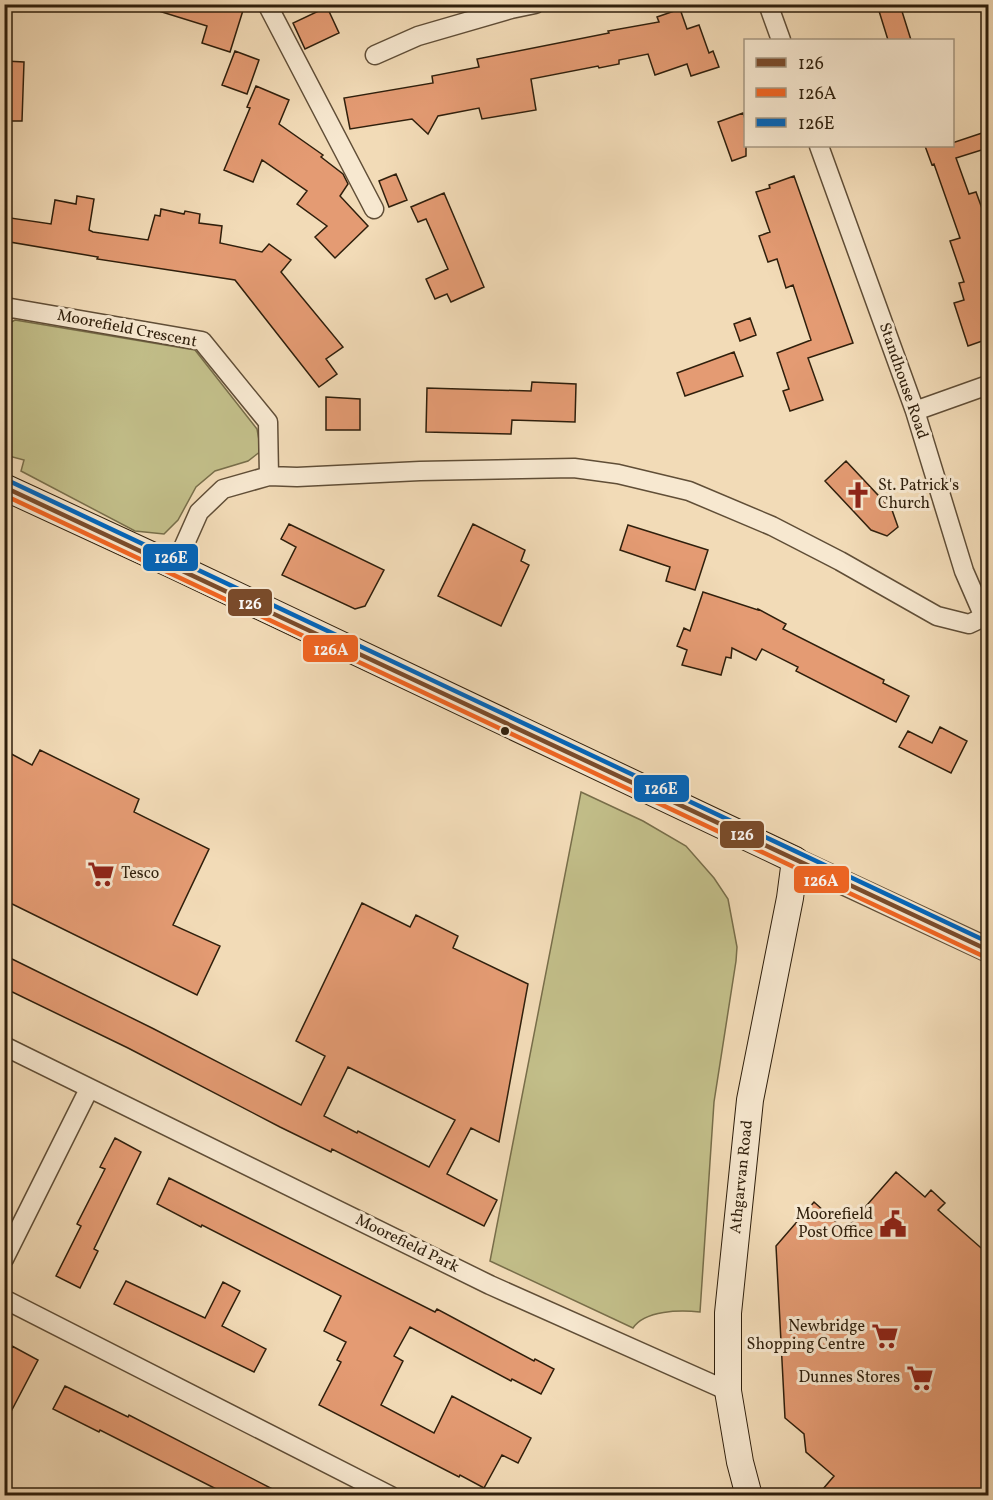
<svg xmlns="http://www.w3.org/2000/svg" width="993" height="1500" font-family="Vollkorn,serif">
<rect width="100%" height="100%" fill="#f2dbb7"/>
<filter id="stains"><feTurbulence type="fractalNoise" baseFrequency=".00333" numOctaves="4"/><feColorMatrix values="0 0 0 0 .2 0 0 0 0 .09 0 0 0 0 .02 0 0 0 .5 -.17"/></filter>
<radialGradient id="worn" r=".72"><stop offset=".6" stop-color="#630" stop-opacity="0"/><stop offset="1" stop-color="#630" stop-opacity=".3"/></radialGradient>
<path fill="#c2be89" stroke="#786e4a" stroke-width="1.5" d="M 15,320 L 195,350 L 257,429 L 261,451 L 248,461 L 215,471 L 196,487 L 178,520 L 164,534 L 135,531 L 21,471 L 24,460 L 5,455 L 4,326 Z
M 581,792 L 643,821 L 686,846 L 714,878 L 728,899 L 737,947 L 736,961 L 714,1102 L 700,1312 C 680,1310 645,1310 633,1328 L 490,1261 Z"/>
<path fill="#e49b73" stroke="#2f1f0c" stroke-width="1.5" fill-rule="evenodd" d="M 150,4 L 245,4 L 230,52 L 202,43 L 207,26 L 149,8 Z
M 900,5 L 911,40 L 888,40 L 879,11 Z
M 327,7 L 339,33 L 305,49 L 293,23 Z
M 680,9 L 687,29 L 699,25 L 709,53 L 713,51 L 719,67 L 691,76 L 687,64 L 655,75 L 648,54 L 619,60 L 619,64 L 599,68 L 598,66 L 531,79 L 536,110 L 482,119 L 479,108 L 438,116 L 428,134 L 412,119 L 350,129 L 344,98 L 433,83 L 432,76 L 479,67 L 477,59 L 609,33 L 608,31 L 659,22 L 657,17 Z
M 235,51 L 259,60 L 247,94 L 222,85 Z
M 5,61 L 24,62 L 22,121 L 4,121 Z
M 256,86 L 289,100 L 279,124 L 323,155 L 321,157 L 343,174 L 348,184 L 340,196 L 368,226 L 335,258 L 315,237 L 327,226 L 297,204 L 307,191 L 262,160 L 253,182 L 224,170 L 250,108 L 247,107 Z
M 743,113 L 746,122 L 746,156 L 732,161 L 718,122 Z
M 985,132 L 988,148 L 956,158 L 969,194 L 976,192 L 988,225 L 988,339 L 968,346 L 954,303 L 964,300 L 959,283 L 964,282 L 950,241 L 960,238 L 934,164 L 932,165 L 925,146 L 952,146 L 952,143 Z
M 396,174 L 407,200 L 389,207 L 379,181 Z
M 794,176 L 853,343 L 808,358 L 823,400 L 790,411 L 783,391 L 789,389 L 777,353 L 811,340 L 793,285 L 786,288 L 777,259 L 768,262 L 759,236 L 770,232 L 756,192 L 770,188 L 769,185 Z
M 444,193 L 484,287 L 451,302 L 447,294 L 435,299 L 426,279 L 448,269 L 426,219 L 418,222 L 411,207 Z
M 77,196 L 94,199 L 89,230 L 93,232 L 148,240 L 155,215 L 160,216 L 161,209 L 184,214 L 185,211 L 200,214 L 199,223 L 222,226 L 220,243 L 262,252 L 269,244 L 291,260 L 281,272 L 343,347 L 326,359 L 337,374 L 319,387 L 235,280 L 97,259 L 98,257 L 4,241 L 4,217 L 51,224 L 55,200 L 76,204 Z
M 750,318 L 756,335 L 740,341 L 734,324 Z
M 734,352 L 743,376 L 685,396 L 677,373 Z
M 532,382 L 576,384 L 575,422 L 512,420 L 511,434 L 426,432 L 427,388 L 531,391 Z
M 326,397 L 360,399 L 360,430 L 326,430 Z
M 846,461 L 892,510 L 898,527 L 887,536 L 871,530 L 825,481 Z
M 289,524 L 384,570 L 365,606 L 355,609 L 282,575 L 296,547 L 281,539 Z
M 473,524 L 525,550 L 521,561 L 529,565 L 501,626 L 438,596 Z
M 628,525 L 708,550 L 695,590 L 666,581 L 670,567 L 620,550 Z
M 703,592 L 758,610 L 758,609 L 786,624 L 783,629 L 884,680 L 883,683 L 909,696 L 896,722 L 796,671 L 798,667 L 762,649 L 756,660 L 732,648 L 731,658 L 726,657 L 721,675 L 682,665 L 687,650 L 677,646 L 684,628 L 690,631 Z
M 940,727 L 967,741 L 951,773 L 899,747 L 908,731 L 932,743 Z
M 4,750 L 32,765 L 40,750 L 139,799 L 134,812 L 209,849 L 173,925 L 220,946 L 197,995 L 4,900 Z
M 362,903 L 410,927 L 416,915 L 458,936 L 453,948 L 528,984 L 499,1142 L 471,1128 L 447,1174 L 497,1200 L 484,1226 L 332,1149 L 331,1152 L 280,1127 L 128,1048 L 4,988 L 4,955 L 152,1028 L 301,1105 L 325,1056 L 296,1041 ZM 348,1067 L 455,1120 L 429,1167 L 358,1131 L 357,1133 L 324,1116 Z
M 115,1138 L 141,1152 L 94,1249 L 98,1251 L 80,1288 L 56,1276 L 81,1226 L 77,1224 L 105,1169 L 100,1167 Z
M 896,1172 L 925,1197 L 931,1190 L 945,1203 L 938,1210 L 988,1254 L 988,1496 L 817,1496 L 834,1476 L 806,1452 L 804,1434 L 785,1418 L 776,1246 L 814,1202 L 845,1230 Z
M 169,1178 L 435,1312 L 437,1309 L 534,1361 L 535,1359 L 554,1369 L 541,1394 L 512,1379 L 511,1381 L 410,1327 L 394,1356 L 403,1361 L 381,1405 L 434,1433 L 452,1396 L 531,1438 L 518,1463 L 502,1455 L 484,1488 L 460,1475 L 459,1477 L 319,1405 L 341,1362 L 337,1360 L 346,1342 L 324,1331 L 341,1296 L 202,1225 L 201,1227 L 157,1204 Z
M 126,1281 L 205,1318 L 223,1282 L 240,1291 L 222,1326 L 266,1349 L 254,1372 L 114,1304 Z
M 12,1346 L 38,1360 L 4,1425 L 4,1360 Z
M 65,1386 L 128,1417 L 129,1415 L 286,1496 L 230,1496 L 100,1430 L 99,1432 L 53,1409 Z"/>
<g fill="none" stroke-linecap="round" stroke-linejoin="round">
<defs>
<path id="minor" d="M 267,4 L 374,209
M 768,4 L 781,40
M 375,55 L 418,36 L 511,9 L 535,4
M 819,146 L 915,411 L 964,571 L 984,617 L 988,622
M 4,312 L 11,308 L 202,341 L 268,422 L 269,476
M 915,411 L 988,385
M 175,566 L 199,512 L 223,489 L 269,476 L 297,477 L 420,471 L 574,468 L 618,474 L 689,491 L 772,526 L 840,561 L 937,616 L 969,624 L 984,617
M 4,1046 L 490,1285 L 728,1391
M 4,1259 L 89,1089
M 4,1299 L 391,1496"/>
<path id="tertiary" d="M 795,860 L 988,950"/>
<path id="secondary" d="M 4,487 L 175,566 L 795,860 L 790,898 L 750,1100 L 728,1313 L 728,1391 L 740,1462 L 749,1496"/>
</defs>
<use href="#minor" stroke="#604e37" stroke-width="21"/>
<use href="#tertiary" stroke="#604e37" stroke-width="26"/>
<use href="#secondary" stroke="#2f1f0c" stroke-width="28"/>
<use href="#minor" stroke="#f7e8d0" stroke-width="18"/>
<use href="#tertiary" stroke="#f7e8d0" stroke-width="22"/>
<use href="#secondary" stroke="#f7e8d0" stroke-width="26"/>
<defs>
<path id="bus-1" d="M 4,487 L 988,950"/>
<path id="bus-2" d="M 4,495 L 985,957"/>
<path id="bus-3" d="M 7,480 L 988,942"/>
</defs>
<use href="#bus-1" stroke="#f7e8d0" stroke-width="9"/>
<use href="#bus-2" stroke="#f7e8d0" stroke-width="9"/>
<use href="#bus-3" stroke="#f7e8d0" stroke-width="9"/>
<use href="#bus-1" stroke="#7a4b2a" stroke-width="4.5"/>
<use href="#bus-2" stroke="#f26522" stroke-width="4.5"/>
<use href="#bus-3" stroke="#0065bd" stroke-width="4.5"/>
</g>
<defs>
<symbol id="church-bare" viewBox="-9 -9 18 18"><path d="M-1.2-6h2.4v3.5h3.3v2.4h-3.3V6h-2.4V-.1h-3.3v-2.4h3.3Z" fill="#8f2418" stroke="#f7e8d0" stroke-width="2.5" paint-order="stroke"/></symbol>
<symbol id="supermarket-bare" viewBox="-9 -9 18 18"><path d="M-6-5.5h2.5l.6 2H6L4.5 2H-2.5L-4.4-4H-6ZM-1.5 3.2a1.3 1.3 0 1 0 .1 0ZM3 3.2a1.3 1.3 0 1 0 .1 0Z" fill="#8f2418" stroke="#f7e8d0" stroke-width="2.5" paint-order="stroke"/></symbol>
<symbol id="civic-bare" viewBox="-9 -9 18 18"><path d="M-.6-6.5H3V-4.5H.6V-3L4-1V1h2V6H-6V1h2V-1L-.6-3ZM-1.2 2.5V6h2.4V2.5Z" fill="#8f2418" stroke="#f7e8d0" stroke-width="2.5" paint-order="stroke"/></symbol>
</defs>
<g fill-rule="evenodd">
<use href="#church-bare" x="839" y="476" width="38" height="38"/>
<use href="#supermarket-bare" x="82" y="855" width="38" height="38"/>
<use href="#civic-bare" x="874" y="1205" width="38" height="38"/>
<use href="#supermarket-bare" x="866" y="1317" width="38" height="38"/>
<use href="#supermarket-bare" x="901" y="1359" width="38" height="38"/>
</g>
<circle fill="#2f1f0c" stroke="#f7e8d0" stroke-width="2" cx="505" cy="731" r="5"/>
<g text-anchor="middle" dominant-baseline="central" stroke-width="6" stroke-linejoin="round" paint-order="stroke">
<g font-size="16" fill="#2f1f0c" stroke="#f7e8d0">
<text transform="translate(127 329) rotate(11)">Moorefield Crescent</text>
<text transform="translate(903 381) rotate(71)">Standhouse Road</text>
<text transform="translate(742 1177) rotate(-84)">Athgarvan Road</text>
<text transform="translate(407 1244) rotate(26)">Moorefield Park</text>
</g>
<g font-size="16" fill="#2f1f0c" stroke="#f7e8d0" text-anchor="end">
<text x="878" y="486" text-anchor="start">St. Patrick's<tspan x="878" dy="18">Church</tspan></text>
<text x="121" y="874" text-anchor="start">Tesco</text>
<text x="873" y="1215">Moorefield<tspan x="873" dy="18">Post Office</tspan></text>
<text x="865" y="1327">Newbridge<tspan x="865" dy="18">Shopping Centre</tspan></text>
<text x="900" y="1378">Dunnes Stores</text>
</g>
</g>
<g stroke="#f7e8d0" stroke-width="2">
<rect x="142" y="543" width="57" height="29" rx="6" fill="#0065bd"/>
<rect x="227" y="588" width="46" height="29" rx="6" fill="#7a4b2a"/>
<rect x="302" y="634" width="57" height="29" rx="6" fill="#f26522"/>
<rect x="633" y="774" width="57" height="29" rx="6" fill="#0065bd"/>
<rect x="719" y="820" width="46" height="29" rx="6" fill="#7a4b2a"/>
<rect x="793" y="865" width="57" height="29" rx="6" fill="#f26522"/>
</g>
<g font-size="16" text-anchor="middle" font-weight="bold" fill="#fff">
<text x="171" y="563">126E</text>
<text x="250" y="609">126</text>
<text x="331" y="655">126A</text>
<text x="661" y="794">126E</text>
<text x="742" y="840">126</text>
<text x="821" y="886">126A</text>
</g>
<rect width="993" height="1500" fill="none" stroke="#f2dbb7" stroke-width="24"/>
<rect x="6" y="6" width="981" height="1488" fill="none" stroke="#2f1f0c" stroke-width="3"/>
<rect x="12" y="12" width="969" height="1476" fill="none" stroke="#2f1f0c" stroke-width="1.5"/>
<rect x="744" y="39" width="210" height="108" fill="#f7e8d0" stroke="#a79882" stroke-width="1.5"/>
<rect x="756" y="58" width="30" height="9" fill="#7a4b2a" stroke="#a79882" stroke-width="1.5"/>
<text x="798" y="69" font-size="18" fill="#2f1f0c">126</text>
<rect x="756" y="88" width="30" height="9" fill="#f26522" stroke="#a79882" stroke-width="1.5"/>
<text x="798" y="99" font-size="18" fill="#2f1f0c">126A</text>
<rect x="756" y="118" width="30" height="9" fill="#0065bd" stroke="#a79882" stroke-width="1.5"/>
<text x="798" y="129" font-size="18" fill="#2f1f0c">126E</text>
<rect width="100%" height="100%" filter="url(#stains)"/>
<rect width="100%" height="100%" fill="url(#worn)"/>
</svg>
